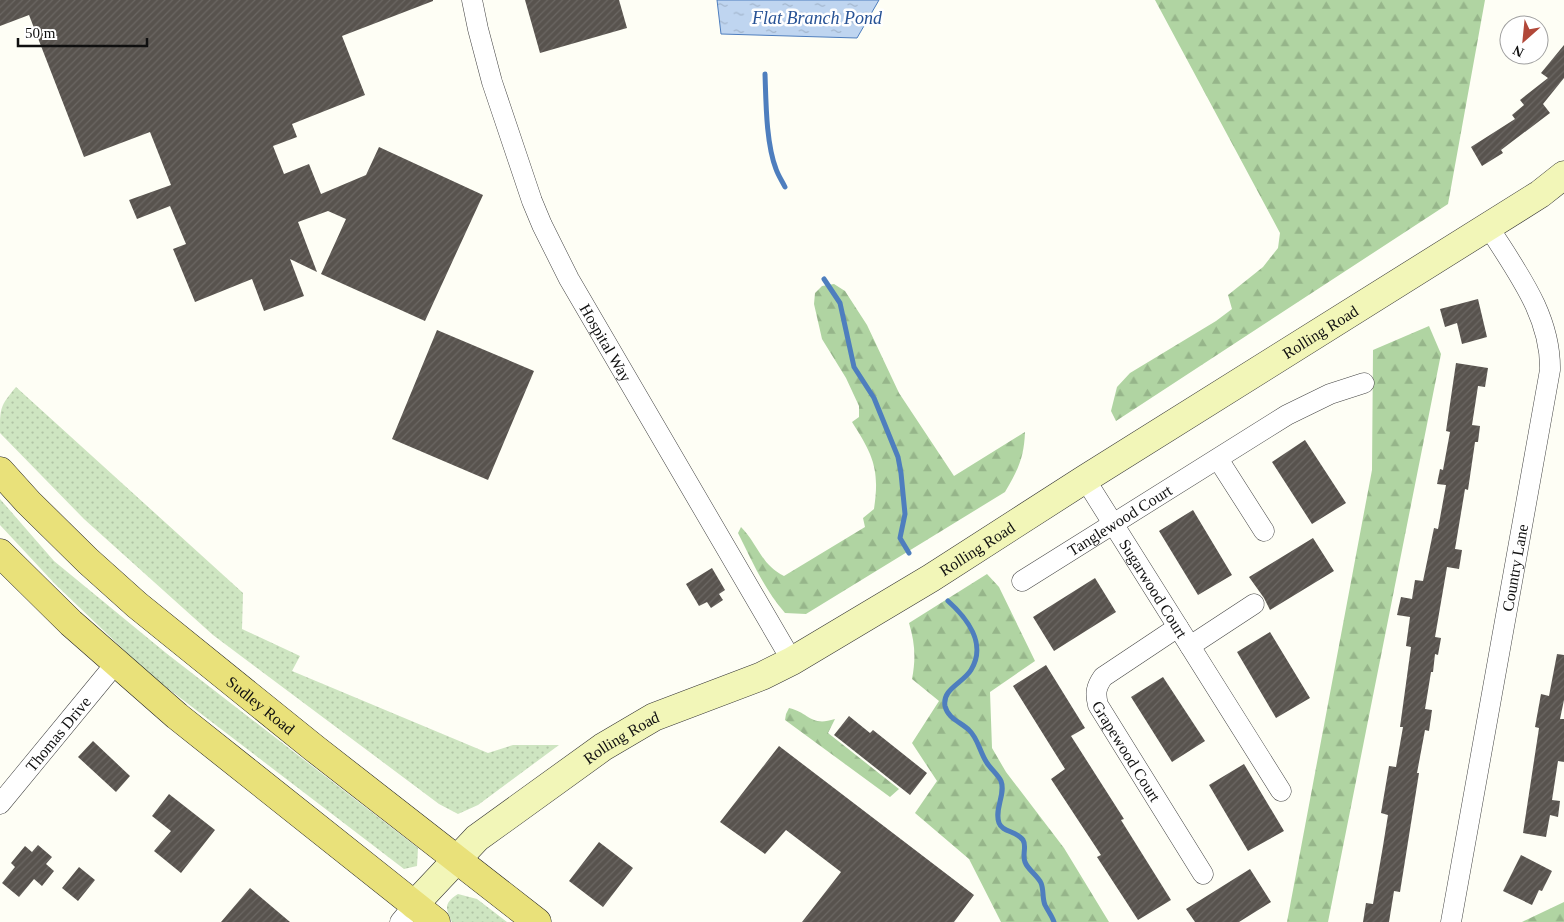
<svg xmlns="http://www.w3.org/2000/svg" width="1564" height="922" font-family="'Times New Roman',serif">
<defs>
<pattern id="green-dots" width="8" height="8" patternUnits="userSpaceOnUse" patternTransform="scale(1.25)"><rect width="8" height="8" fill="#cee5c1"/><path d="M2 2h.1M6 6h.1" fill="none" stroke="#b0c3a5" stroke-width="1.8" stroke-linecap="round"/></pattern>
<pattern id="forest-firs" width="22" height="20" patternUnits="userSpaceOnUse" patternTransform="scale(1.25)"><rect width="22" height="20" fill="#b0d4a2"/><path d="M5 1l3.5 6h-7zM16 11l3.5 6h-7z" fill="#96b58a"/></pattern>
<pattern id="water-ripples" width="26" height="14" patternUnits="userSpaceOnUse" patternTransform="scale(1.25)"><rect width="26" height="14" fill="#bfd5f0"/><path d="M2 4q2-2 4 0t4 0M15 11q2-2 4 0t4 0" fill="none" stroke="#a3b6cd"/></pattern>
<pattern id="building-hatch" width="6" height="6" patternUnits="userSpaceOnUse" patternTransform="scale(1.25)"><rect width="6" height="6" fill="#58534e"/><path d="M-1 1l2-2M0 6l6-6M5 7l2-2" fill="none" stroke="#6b6763"/></pattern>
</defs>
<rect width="100%" height="100%" fill="#fefef5"/>
<path fill="url(#green-dots)" d="M 16,387 L 243,593 L 242,629 L 300,656 L 292,671 L 488,753 L 513,745 L 559,745 L 478,805 L 458,814 L 439,804 L 213,635 L 84,519 L 0,433 C 0,408 0,406 16,387 Z
M 0,499 L 54,561 L 166,653 L 418,848 L 417,866 L 404,869 L 149,674 L 55,584 L 0,525 Z
M 458,894 L 477,899 L 507,922 L 452,922 C 445,908 444,903 458,894 Z"/>
<path fill="url(#forest-firs)" d="M 1155,0 L 1485,0 L 1448,204 L 1116,421 L 1111,411 L 1117,387 L 1130,373 L 1216,321 L 1232,309 L 1228,295 L 1263,267 L 1278,248 L 1280,233 Z
M 834,284 L 845,291 L 867,325 L 899,393 L 954,476 L 1025,432 C 1024,458 1018,470 1005,492 L 806,614 L 785,613 C 764,589 752,561 738,533 L 741,527 C 758,544 761,565 784,576 L 865,527 L 863,518 L 874,509 C 880,469 873,455 852,422 L 859,417 L 859,406 L 846,378 L 822,339 L 814,304 L 815,293 L 822,286 Z
M 1429,326 L 1441,354 L 1328,922 L 1287,922 L 1372,470 L 1373,350 Z
M 987,574 L 999,587 L 1035,661 L 990,692 L 992,748 L 1006,772 L 1064,848 L 1109,922 L 1001,922 L 969,859 L 915,813 L 937,781 L 912,743 L 939,701 L 912,679 C 916,658 915,643 909,623 Z
M 789,708 C 810,713 810,727 835,719 L 828,733 L 899,789 L 890,797 L 785,720 L 786,714 Z
M 1564,902 L 1564,922 L 1522,922 Z"/>
<path fill="url(#water-ripples)" stroke="#4e7ebe" d="M 717,0 L 879,0 L 857,38 L 721,34 Z"/>
<g fill="none" stroke-linecap="round" stroke-linejoin="round">
<path stroke="#4e7ebe" stroke-width="5" d="M 765,74 C 766,102 766,143 776,169 C 778,175 782,181 785,187
M 824,279 L 840,303 L 854,367 L 874,398 L 898,457 L 901,473 L 905,514 L 900,538 L 909,553
M 948,601 C 967,618 987,644 971,670 C 963,683 942,689 945,706 C 948,719 961,722 969,730 C 978,738 980,753 987,763 C 991,769 998,775 1001,781 C 1006,794 994,809 999,823 C 1002,832 1017,831 1023,840 C 1027,846 1022,854 1025,862 C 1028,870 1037,875 1041,883 C 1044,890 1042,898 1045,905 C 1048,911 1052,916 1054,922"/>
</g>
<path fill="url(#building-hatch)" d="M 0,0 L 433,0 L 433,1 L 342,36 L 365,95 L 292,124 L 297,137 L 273,146 L 284,174 L 309,164 L 321,194 L 366,175 L 379,147 L 483,195 L 425,321 L 321,274 L 346,219 L 328,211 L 298,222 L 317,272 L 290,259 L 304,296 L 264,311 L 252,279 L 195,302 L 173,249 L 186,244 L 170,206 L 137,219 L 129,200 L 171,185 L 150,132 L 84,157 L 29,15 L 0,26 Z
M 525,0 L 619,0 L 627,28 L 540,53 Z
M 1564,45 L 1564,78 L 1543,104 L 1550,113 L 1501,150 L 1503,153 L 1482,166 L 1471,147 L 1515,119 L 1512,115 L 1524,105 L 1520,100 L 1548,78 L 1541,73 Z
M 1478,299 L 1487,337 L 1462,344 L 1457,323 L 1445,327 L 1440,309 Z
M 437,330 L 534,371 L 488,480 L 392,439 Z
M 1456,363 L 1488,368 L 1485,387 L 1478,386 L 1472,425 L 1480,426 L 1478,442 L 1475,442 L 1468,490 L 1465,489 L 1455,549 L 1462,550 L 1459,569 L 1447,567 L 1435,637 L 1441,638 L 1438,655 L 1435,654 L 1433,672 L 1431,672 L 1425,709 L 1432,710 L 1429,731 L 1425,730 L 1417,773 L 1419,773 L 1400,892 L 1394,891 L 1389,922 L 1363,922 L 1366,903 L 1373,904 L 1383,846 L 1388,815 L 1381,813 L 1389,766 L 1396,767 L 1403,727 L 1400,727 L 1411,647 L 1406,646 L 1410,617 L 1397,615 L 1401,597 L 1412,599 L 1415,580 L 1423,581 L 1434,528 L 1438,529 L 1446,485 L 1437,484 L 1440,469 L 1443,470 L 1450,432 L 1446,431 Z
M 1305,440 L 1346,503 L 1312,524 L 1272,462 Z
M 1193,510 L 1232,575 L 1198,595 L 1159,531 Z
M 1313,538 L 1334,571 L 1270,610 L 1264,598 L 1249,577 Z
M 712,568 L 725,590 L 719,594 L 723,600 L 711,608 L 707,602 L 699,606 L 686,584 Z
M 1095,578 L 1116,612 L 1054,651 L 1033,617 Z
M 1270,632 L 1310,698 L 1276,718 L 1237,652 Z
M 1557,654 L 1564,655 L 1564,700 L 1560,719 L 1564,719 L 1564,762 L 1558,761 L 1552,800 L 1560,801 L 1558,817 L 1550,815 L 1546,837 L 1523,833 L 1539,728 L 1535,727 L 1541,694 L 1549,696 Z
M 1046,665 L 1085,728 L 1071,736 L 1124,819 L 1121,820 L 1171,900 L 1138,920 L 1097,857 L 1101,855 L 1051,779 L 1065,769 L 1013,686 Z
M 1163,677 L 1205,741 L 1172,762 L 1131,697 Z
M 849,716 L 870,733 L 873,730 L 927,773 L 910,795 L 834,735 Z
M 93,741 L 130,776 L 116,792 L 78,757 Z
M 779,746 L 974,895 L 954,922 L 802,922 L 841,872 L 786,830 L 765,854 L 720,822 Z
M 1244,764 L 1284,831 L 1248,851 L 1209,785 Z
M 169,794 L 215,830 L 181,873 L 154,851 L 171,831 L 152,816 Z
M 599,842 L 633,868 L 603,907 L 569,881 Z
M 38,845 L 52,857 L 46,864 L 54,871 L 42,886 L 34,879 L 19,897 L 2,883 L 15,867 L 11,863 L 25,846 L 32,852 Z
M 1521,855 L 1552,871 L 1542,891 L 1539,890 L 1532,905 L 1503,891 Z
M 79,867 L 95,880 L 78,901 L 62,888 Z
M 1250,869 L 1271,902 L 1239,922 L 1195,922 L 1186,909 Z
M 250,888 L 290,922 L 221,922 Z"/>
<g fill="none" stroke-linecap="round" stroke-linejoin="round">
<defs>
<g id="street">
<path id="s1" d="M 472,0 L 478,29 L 492,82 L 532,201 L 542,225 L 569,279 L 792,661"/>
<path d="M 1218,459 L 1264,531"/>
<path id="s2" d="M 1085,479 L 1281,791"/>
<path id="s3" d="M 1022,581 L 1287,415 L 1330,394 L 1364,383"/>
<path id="s4" d="M 1178,627 L 1103,677 C 1096,687 1095,693 1098,705 L 1203,874"/>
<path d="M 1190,646 L 1254,604"/>
<path id="s5" d="M 0,804 L 116,663"/>
<path d="M 400,922 L 414,905"/>
<path id="s6" d="M 1451,922 L 1550,370 C 1551,315 1516,271 1488,226"/>
</g>
<g id="secondary">
<path id="s7" d="M 414,905 L 477,838 L 603,747 L 654,717 L 762,676 L 792,661 L 931,578 L 1085,479 L 1540,194 L 1564,175"/>
</g>
<g id="primary">
<path id="s8" d="M 0,471 L 28,502 L 88,561 L 137,605 L 314,748 L 537,922"/>
<path d="M 0,553 L 71,623 L 177,716 L 436,922"/>
</g>
</defs>
<use href="#street" stroke="#434343" stroke-width="21"/>
<use href="#secondary" stroke="#323232" stroke-width="29"/>
<use href="#primary" stroke="#212121" stroke-width="29"/>
<use href="#street" stroke="#fff" stroke-width="20"/>
<use href="#secondary" stroke="#f2f6b8" stroke-width="28"/>
<use href="#primary" stroke="#e9e17a" stroke-width="28"/>
</g>
<g text-anchor="middle" dominant-baseline="central" stroke-width="5" stroke-linejoin="round" paint-order="stroke">
<g font-size="16" fill="#101010" stroke="#fff">
<text stroke="none"><textPath href="#s7" startOffset="1078">Rolling Road</textPath></text>
<text stroke="none"><textPath href="#s1" startOffset="370">Hospital Way</textPath></text>
<text stroke="none"><textPath href="#s3" startOffset="115">Tanglewood Court</textPath></text>
<text stroke="none"><textPath href="#s7" startOffset="672">Rolling Road</textPath></text>
<text stroke="none"><textPath href="#s6" startOffset="360">Country Lane</textPath></text>
<text stroke="none"><textPath href="#s2" startOffset="129">Sugarwood Court</textPath></text>
<text stroke="none"><textPath href="#s8" startOffset="351">Sudley Road</textPath></text>
<text stroke="none"><textPath href="#s5" startOffset="91">Thomas Drive</textPath></text>
<text stroke="none"><textPath href="#s7" startOffset="268">Rolling Road</textPath></text>
<text stroke="none"><textPath href="#s4" startOffset="174">Grapewood Court</textPath></text>
</g>
<g font-size="18" font-style="italic" fill="#275295" stroke="#fff">
<text x="817" y="18">Flat Branch Pond</text>
</g>
</g>
<g transform="translate(1524 40) rotate(207)"><circle r="24" fill="#ffffff" stroke="#9f9f9f"/>
<path d="M0-4L9 19L0 12L-9 19Z" fill="#b14738"/>
<text y="-8" font-size="14" font-weight="bold" text-anchor="middle" fill="#101010">N</text>
</g>
<path d="M18 38v8h129v-8" fill="none" stroke="#101010" stroke-width="2.5"/>
<text x="25" y="38" font-size="15" fill="#101010" stroke="#ffffff" stroke-width="4" paint-order="stroke">50 m</text>
</svg>
